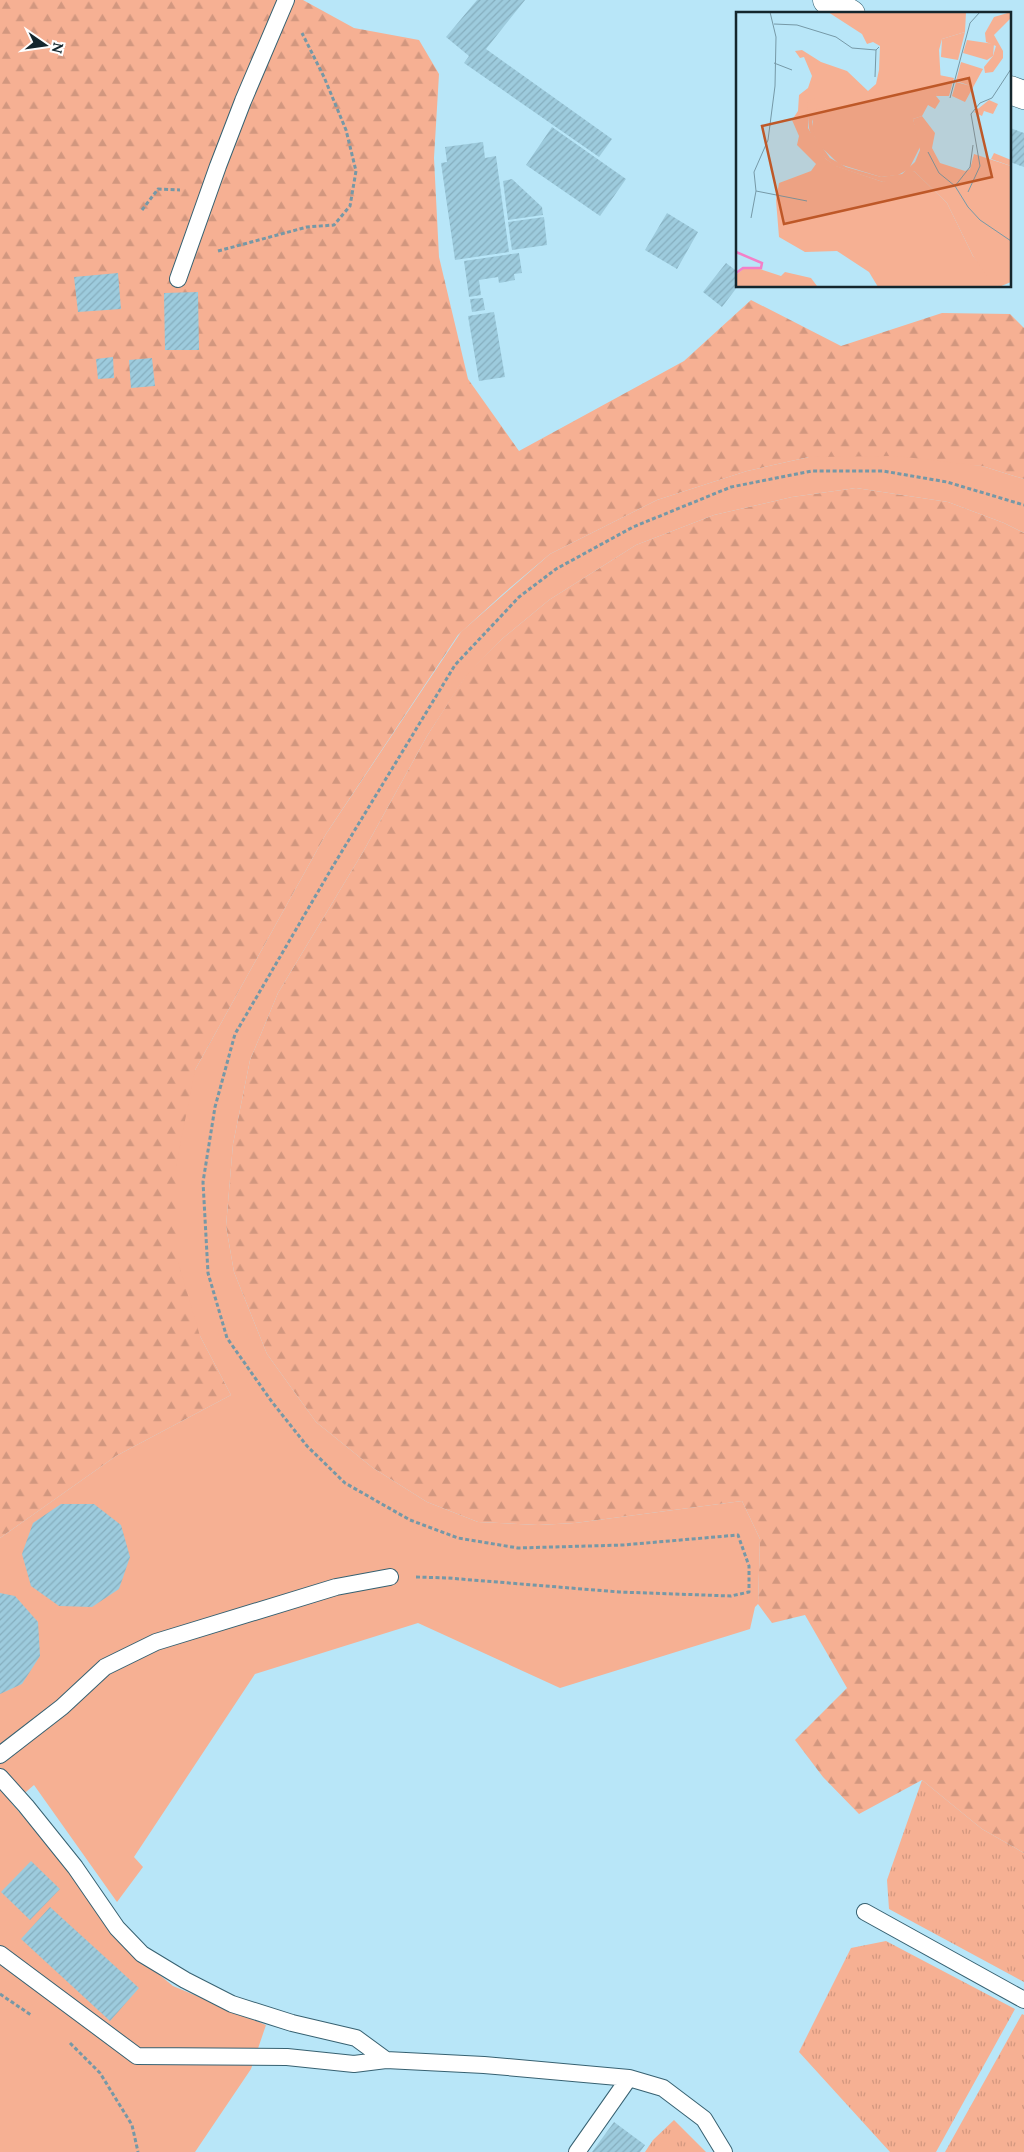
<svg xmlns="http://www.w3.org/2000/svg" width="1024" height="2152" font-family="Lora,serif">
<defs>
<pattern id="grass-tufts" width="24" height="20" patternUnits="userSpaceOnUse" patternTransform="scale(1.25)"><rect width="24" height="20" fill="#f6b093"/><path d="M3 7l-1-3M5 7V3M7 7l1-3M15 17l-1-3M17 17v-4M19 17l1-3" fill="none" stroke="#d2977f"/></pattern>
<pattern id="forest-firs" width="22" height="20" patternUnits="userSpaceOnUse" patternTransform="scale(1.25)"><rect width="22" height="20" fill="#f6b093"/><path d="M5 1l3.5 6h-7zM16 11l3.5 6h-7z" fill="#d2977f"/></pattern>
<pattern id="building-hatch" width="6" height="6" patternUnits="userSpaceOnUse" patternTransform="scale(1.25)"><rect width="6" height="6" fill="#9dcbdd"/><path d="M-1 1l2-2M0 6l6-6M5 7l2-2" fill="none" stroke="#86aebe"/></pattern>
</defs>
<rect width="100%" height="100%" fill="#b8e6f8"/>
<path fill="url(#grass-tufts)" d="M 922,1780 L 982,1829 L 1024,1853 L 1024,1982 L 889,1909 L 887,1880 Z
M 886,1941 L 1015,2009 L 936,2152 L 890,2152 L 799,2052 L 851,1948 Z
M 1022,2014 L 1024,2015 L 1024,2152 L 945,2152 Z
M 674,2120 L 706,2152 L 645,2152 L 653,2140 Z"/>
<path fill="url(#forest-firs)" d="M 0,0 L 303,0 L 354,28 L 419,40 L 439,74 L 434,158 L 439,257 L 468,379 L 519,451 L 684,361 L 751,300 L 841,346 L 942,313 L 1010,314 L 1024,328 L 1024,479 L 982,466 L 809,457 L 747,471 L 657,500 L 550,554 L 504,593 L 458,635 L 326,834 L 195,1070 L 200,1336 L 231,1395 L 116,1456 L 0,1538 Z
M 856,488 L 948,502 L 1004,523 L 1024,533 L 1024,1853 L 982,1829 L 922,1780 L 859,1814 L 823,1777 L 795,1740 L 847,1688 L 805,1615 L 772,1623 L 758,1604 L 760,1539 L 742,1501 L 575,1523 L 538,1525 L 478,1522 L 427,1502 L 373,1468 L 316,1422 L 267,1354 L 234,1272 L 226,1226 L 233,1144 L 250,1060 L 278,993 L 363,852 L 427,736 L 466,675 L 502,639 L 549,600 L 636,545 L 714,515 L 792,497 Z"/>
<path fill="#f6b093" d="M 896,456 L 982,466 L 1024,479 L 1024,533 L 1004,523 L 948,502 L 856,488 L 792,497 L 714,515 L 636,545 L 549,600 L 502,639 L 466,676 L 427,736 L 363,852 L 278,993 L 250,1060 L 233,1144 L 226,1226 L 234,1272 L 267,1354 L 316,1422 L 373,1468 L 427,1502 L 478,1522 L 538,1525 L 575,1523 L 742,1501 L 760,1539 L 758,1604 L 755,1607 L 750,1629 L 560,1688 L 418,1623 L 255,1674 L 134,1857 L 143,1867 L 117,1902 L 34,1785 L 12,1804 L 66,1863 L 127,1948 L 173,1986 L 266,2025 L 251,2069 L 195,2152 L 0,2152 L 0,1538 L 116,1456 L 231,1395 L 200,1336 L 176,1255 L 176,1166 L 195,1070 L 326,834 L 461,632 L 550,554 L 657,500 L 747,471 L 809,457 Z"/>
<path fill="url(#building-hatch)" d="M 477,0 L 525,0 L 486,49 L 612,139 L 599,157 L 464,63 L 469,56 L 446,37 Z
M 552,127 L 626,179 L 600,216 L 526,165 Z
M 1010,128 L 1024,133 L 1024,167 L 1010,162 Z
M 483,142 L 485,158 L 496,156 L 509,252 L 455,260 L 441,163 L 447,162 L 445,147 Z
M 512,179 L 542,207 L 543,215 L 508,220 L 503,181 Z
M 667,213 L 698,232 L 677,269 L 645,250 Z
M 544,217 L 547,245 L 512,250 L 508,222 Z
M 519,253 L 522,273 L 514,274 L 515,280 L 499,283 L 498,277 L 479,280 L 481,295 L 469,297 L 464,261 Z
M 726,263 L 738,272 L 738,286 L 722,307 L 703,292 Z
M 118,273 L 121,309 L 78,312 L 74,277 Z
M 198,292 L 199,350 L 165,350 L 164,293 Z
M 483,298 L 485,310 L 472,312 L 470,299 Z
M 494,312 L 505,377 L 479,381 L 468,316 Z
M 113,357 L 114,378 L 98,379 L 96,359 Z
M 152,358 L 155,386 L 131,388 L 129,360 Z
M 61,1504 L 94,1504 L 121,1525 L 130,1557 L 119,1589 L 92,1607 L 59,1606 L 31,1586 L 22,1554 L 33,1523 Z
M 0,1593 L 15,1596 L 38,1622 L 40,1656 L 22,1684 L 0,1694 Z
M 31,1861 L 60,1889 L 30,1920 L 1,1892 Z
M 50,1907 L 139,1988 L 110,2021 L 21,1939 Z
M 614,2122 L 645,2145 L 640,2152 L 592,2152 Z"/>
<g fill="none" stroke-linecap="round" stroke-linejoin="round">
<defs>
<path id="lane" d="M 178,279 L 218,166 L 243,101 L 286,0
M 0,1755 L 62,1707 L 105,1667 L 156,1642 L 336,1587 L 390,1577
M 0,1777 L 26,1806 L 75,1867 L 117,1928 L 142,1954 L 185,1980 L 232,2004 L 292,2023 L 356,2038 L 386,2060
M 865,1912 L 1024,2000
M 0,1954 L 137,2056 L 287,2057 L 354,2064 L 386,2060 L 484,2065 L 629,2078 L 663,2088 L 704,2119 L 724,2152
M 577,2152 L 629,2078"/>
<path id="street" d="M 827,0 L 851,14
M 1010,90 L 1024,95"/>
</defs>
<use href="#lane" stroke="#376171" stroke-width="18"/>
<use href="#street" stroke="#376171" stroke-width="29"/>
<path stroke="#7698a6" stroke-width="3" stroke-dasharray="4 2.5" stroke-linecap="butt" d="M 142,210 L 158,189 L 180,190
M 218,251 L 307,227 L 334,225 L 350,206 L 356,171 L 346,130 L 324,77 L 302,33
M 416,1577 L 448,1578 L 619,1592 L 731,1596 L 749,1592 L 749,1566 L 738,1535 L 623,1545 L 518,1548 L 458,1538 L 410,1520 L 345,1483 L 307,1446 L 272,1402 L 227,1338 L 208,1273 L 203,1182 L 215,1107 L 235,1034 L 333,866 L 455,665 L 519,597 L 556,569 L 633,527 L 731,487 L 812,471 L 883,471 L 947,482 L 1024,505
M 0,1994 L 31,2015
M 70,2043 L 100,2073 L 132,2125 L 138,2152"/>
<use href="#lane" stroke="#fff" stroke-width="16"/>
<use href="#street" stroke="#fff" stroke-width="28"/>
</g>
<g transform="translate(736 12)">
<rect width="275" height="275" fill="#b8e6f8"/>
<path d="M 229,20 L 222,48 L 205,45 L 206,27 ZM 231,28 L 258,32 L 257,44 L 251,48 L 227,41 ZM 225,50 L 247,57 L 229,90 L 216,84 L 220,70 L 235,74 L 220,69 ZM 203,63 L 218,66 L 213,84 L 200,84 ZM 253,88 L 262,92 L 257,102 L 248,99 L 246,104 L 238,100 ZM 258,141 L 275,148 L 275,154 L 255,147 Z" fill="#f6b093"/>
<path d="M 92,0 L 230,0 L 229,20 L 206,27 L 203,38 L 205,71 L 200,84 L 204,89 L 199,97 L 192,93 L 186,104 L 177,107 L 185,133 L 173,157 L 162,163 L 145,165 L 103,152 L 82,132 L 76,119 L 78,96 L 73,94 L 72,116 L 90,147 L 100,154 L 147,170 L 178,159 L 211,191 L 237,244 L 263,275 L 142,275 L 133,260 L 101,239 L 69,240 L 43,225 L 40,188 L 43,171 L 75,159 L 80,152 L 61,133 L 63,124 L 56,108 L 62,99 L 63,83 L 72,76 L 76,64 L 68,45 L 64,46 L 59,39 L 66,38 L 85,50 L 111,59 L 132,79 L 140,72 L 143,58 L 144,34 L 137,30 L 131,32 L 126,22 ZM 275,0 L 275,6 L 258,23 L 267,39 L 267,46 L 257,60 L 249,61 L 248,55 L 257,44 L 260,34 L 250,30 L 249,21 L 258,5 ZM 7,257 L 24,257 L 45,264 L 49,260 L 75,266 L 81,274 L 102,275 L 0,275 L 0,263 Z" fill="#f6b093"/>
<path d="M 78,86 L 82,93 L 76,110 L 79,125 L 94,146 L 110,155 L 145,165 L 166,162 L 179,150 L 184,138 L 177,107 L 186,104 L 199,121 L 196,136 L 204,151 L 229,159 L 234,157 L 238,142 L 275,154 L 275,270 L 263,275 L 251,264 L 237,244 L 211,191 L 178,159 L 166,168 L 147,170 L 99,154 L 90,147 L 77,130 L 73,116 L 71,90 Z" fill="#f6b093"/>
<path fill="none" stroke="#f380c7" stroke-width="2.5" d="M 0,240 L 26,251 L 25,256 L 7,256 L 0,261"/>
<path fill="none" stroke="#7699a7" stroke-width="1" d="M 38,12 L 61,13 L 100,25 L 116,36 L 140,38M 38,51 L 56,58M 139,65 L 140,38 L 143,35M 214,86 L 234,11 L 244,0M 192,140 L 203,161 L 219,174 L 232,195 L 244,208 L 275,229M 219,174 L 234,155 L 237,133M 20,179 L 71,189M 232,180 L 244,154 L 235,102 L 244,91 L 256,86 L 275,57M 15,206 L 20,179 L 18,160 L 32,128 L 39,74 L 40,25 L 34,0"/>
<path fill="#be5828" fill-opacity="0.15" stroke="#be5828" stroke-width="2.5" d="M 233,66 L 256,165 L 48,212 L 26,114 Z"/>
<rect width="275" height="275" fill="none" stroke="#14262d" stroke-width="2.5"/>
</g>
<g transform="translate(45 45) rotate(103)" stroke="#ffffff" stroke-width="4" paint-order="stroke">
<path d="M0-4L9 19L0 12L-9 19Z" fill="#14262d"/>
<text y="-8" font-size="14" font-weight="bold" text-anchor="middle" fill="#14262d">N</text>
</g>
</svg>
